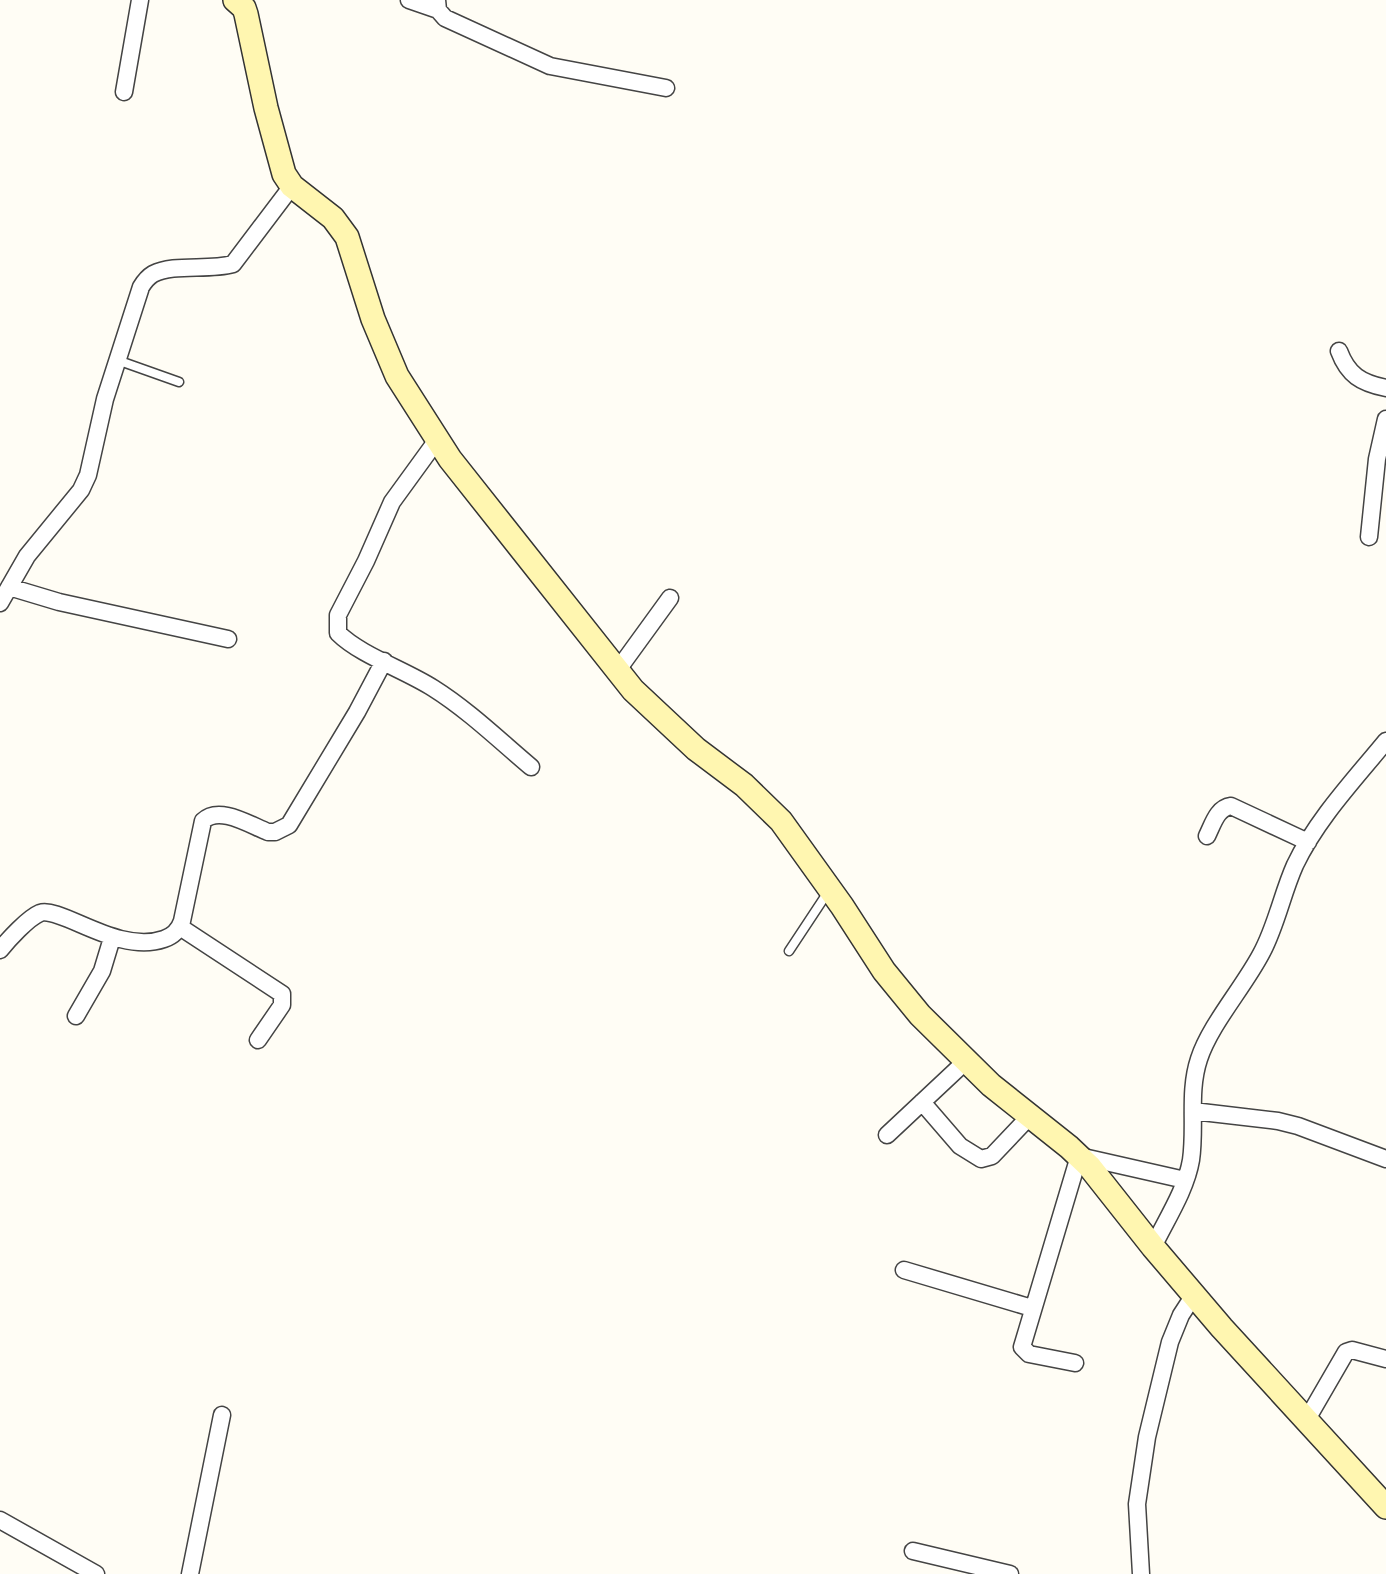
<svg xmlns="http://www.w3.org/2000/svg" width="1386" height="1574" font-family="Spectral,serif">
<rect width="100%" height="100%" fill="#fffdf5"/>
<g fill="none" stroke-linecap="round" stroke-linejoin="round">
<defs>
<path id="lane" d="M 117,360 L 179,382
M 789,951 L 828,892"/>
<path id="street" d="M 409,0 L 438,10
M 437,0 L 438,10 L 445,18 L 550,66 L 666,88
M 124,92 L 140,0
M 1339,351 C 1348,375 1361,383 1386,388
M 437,440 L 392,502 L 366,561 L 338,615 L 338,633 C 360,655 405,670 433,688 C 468,710 499,740 531,767
M 1369,537 L 1377,459 L 1386,419
M 9,587 L 59,602 L 228,639
M 0,603 L 27,556 L 81,490 L 88,475 L 105,399 L 141,287 C 144,282 148,277 153,274 C 174,263 208,271 233,264 L 292,186
M 617,671 L 670,598
M 1207,836 C 1213,824 1217,808 1231,806 L 1308,842
M 180,927 L 282,994 L 282,1005 L 258,1040
M 0,950 C 8,940 28,918 40,913 C 61,906 118,955 164,939 C 173,936 179,930 182,921 L 203,821 C 219,805 250,825 268,832 L 275,832 L 289,825 L 357,712 L 384,661
M 76,1016 L 102,971 L 112,938
M 922,1102 L 960,1146 L 981,1159 L 992,1156 L 1030,1116
M 1193,1111 L 1278,1121 L 1298,1126 L 1386,1159
M 887,1135 L 966,1061
M 1153,1247 C 1166,1220 1186,1190 1191,1160 C 1196,1126 1188,1092 1199,1059 C 1210,1025 1243,988 1261,954 C 1276,927 1282,894 1295,865 C 1317,819 1354,780 1386,741
M 904,1270 L 1032,1308
M 1075,1363 L 1029,1354 L 1022,1347 L 1079,1156 L 1185,1180
M 1306,1421 L 1346,1352 L 1352,1350 L 1386,1359
M 0,1520 L 96,1574
M 913,1551 L 1010,1574
M 190,1574 L 222,1415
M 1141,1574 L 1137,1504 L 1147,1437 L 1170,1342 L 1181,1315 L 1194,1295"/>
<path id="secondary" d="M 235,0 L 244,8 L 246,14 L 266,108 L 284,174 L 292,186 L 333,218 L 347,237 L 373,319 L 397,376 L 450,459 L 633,690 L 696,749 L 744,785 L 781,821 L 842,906 L 884,971 L 920,1015 L 991,1085 L 1069,1147 L 1089,1166 L 1153,1247 L 1222,1328 L 1386,1507"/>
</defs>
<use href="#lane" stroke="#444" stroke-width="11"/>
<use href="#street" stroke="#444" stroke-width="19"/>
<use href="#secondary" stroke="#333" stroke-width="26"/>
<use href="#lane" stroke="#fff" stroke-width="8"/>
<use href="#street" stroke="#fff" stroke-width="16"/>
<use href="#secondary" stroke="#fff6b0" stroke-width="23"/>
</g>
</svg>
